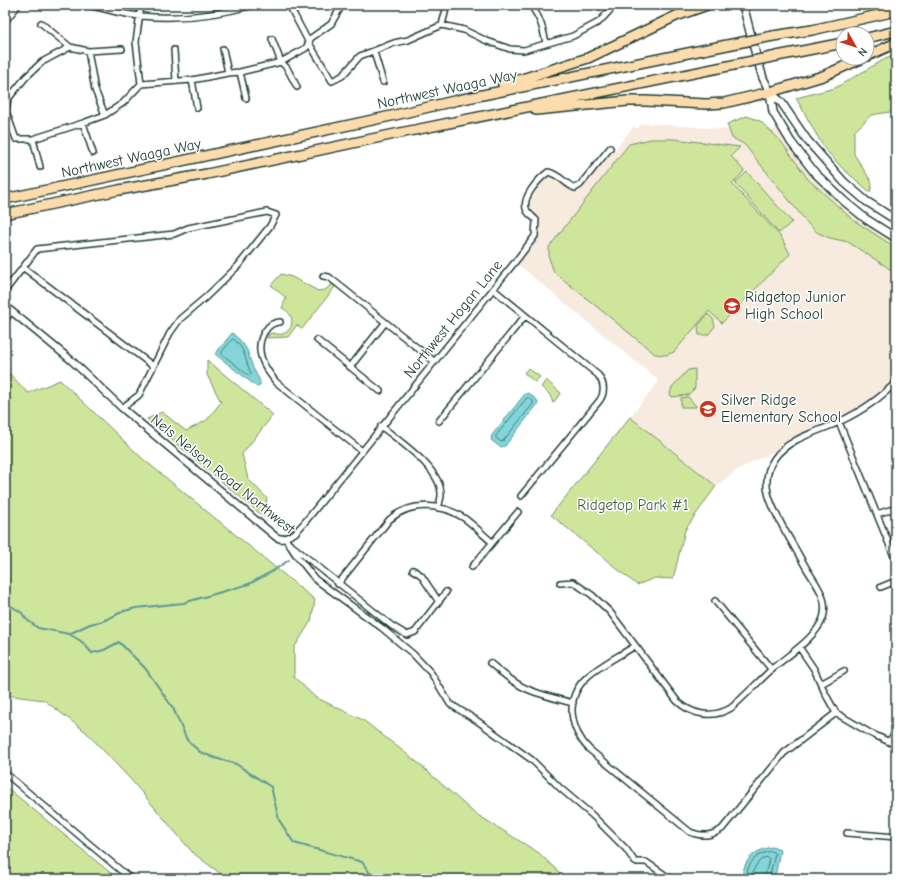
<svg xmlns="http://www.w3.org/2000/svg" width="901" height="884" font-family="'Comic Neue',sans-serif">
<rect width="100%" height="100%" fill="#fff"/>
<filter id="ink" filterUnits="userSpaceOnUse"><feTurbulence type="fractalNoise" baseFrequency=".025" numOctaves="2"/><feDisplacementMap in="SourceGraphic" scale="8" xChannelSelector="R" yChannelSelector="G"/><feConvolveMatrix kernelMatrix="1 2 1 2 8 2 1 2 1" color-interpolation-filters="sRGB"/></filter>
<g filter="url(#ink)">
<path fill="#f7eadf" d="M 642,123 L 748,131 L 763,134 L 782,127 L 829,188 L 896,238 L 896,382 L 873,403 L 740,468 L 716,486 L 630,417 L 659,381 L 515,262 L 535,236 L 536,220 L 527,211 L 527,195 L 548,172 L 575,187 L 610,148 L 614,151 L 634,126 L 637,129 Z"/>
<path fill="#cee69c" stroke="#769268" d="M 587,5 L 606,5 L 602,10 L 597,10 Z
M 896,55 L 896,111 L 871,115 L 854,132 L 854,154 L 871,181 L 872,185 L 870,192 L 843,169 L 824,148 L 796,98 L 835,88 L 885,59 Z
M 747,116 L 760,121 L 780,140 L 808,179 L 852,219 L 896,248 L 896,275 L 887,267 L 848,242 L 830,238 L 818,233 L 809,225 L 744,144 L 732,138 L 727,124 Z
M 651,139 L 674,139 L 740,147 L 731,156 L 744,171 L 732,184 L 781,237 L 790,254 L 722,323 L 709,311 L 674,352 L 666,355 L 655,354 L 554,272 L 549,258 L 549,247 L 629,144 Z
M 747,172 L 792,222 L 779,233 L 735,183 Z
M 281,274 L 292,277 L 318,291 L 325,290 L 332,284 L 335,287 L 302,329 L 297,325 L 288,337 L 267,338 L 269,334 L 273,333 C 291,340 300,316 282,308 L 286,298 L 271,285 Z
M 708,314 L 713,319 L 715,326 L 708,335 L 699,335 L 698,326 Z
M 207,360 L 273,415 L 242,454 L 248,479 L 267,498 L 264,517 L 147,419 L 162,412 L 186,431 L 207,420 L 221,402 L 207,375 Z
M 528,368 L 540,377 L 535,382 L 524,373 Z
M 5,369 L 28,393 L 60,380 L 143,459 L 315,600 L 311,621 L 294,648 L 294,677 L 315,697 L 363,720 L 417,762 L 473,812 L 539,853 L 566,879 L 241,879 L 225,877 L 193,853 L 132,781 L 86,732 L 44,700 L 5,695 Z
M 695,369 L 695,388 L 688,395 L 672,397 L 670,394 L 672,387 L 688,370 Z
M 546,380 L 561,393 L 553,403 L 550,395 L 541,387 Z
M 688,397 L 696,406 L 696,407 L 681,407 L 681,398 Z
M 630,417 L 716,486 L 685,530 L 673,579 L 655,578 L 637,585 L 551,515 Z
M 5,786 L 118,879 L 5,879 Z"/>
<path fill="#83d5d9" stroke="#5b9897" d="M 232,333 L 242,342 L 247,350 L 253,368 L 260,381 L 260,385 L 257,387 L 215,354 Z
M 528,393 L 536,399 L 538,402 L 537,405 L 505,446 L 500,447 L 491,440 L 492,435 L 525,394 Z
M 772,847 L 780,850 L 776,872 L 772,879 L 742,879 C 743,860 754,850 772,847 Z"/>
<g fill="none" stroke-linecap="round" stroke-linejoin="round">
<path stroke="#477a76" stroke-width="1" d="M 233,339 C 245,346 245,362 251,373 L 250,376 L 248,375 L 222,354 L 222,352 Z
M 527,398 L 529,398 L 533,401 L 533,404 L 503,441 L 501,442 L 496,438 L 496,436 Z
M 746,879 C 747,863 756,853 772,851 L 775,854 L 769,879
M 751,879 C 752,870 758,859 767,857 L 769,859 L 764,879"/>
<path stroke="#5b9897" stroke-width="2" d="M 5,602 L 22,613 L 26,619 L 38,628 L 69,634 L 81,641 L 92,653 L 104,650 L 119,642 L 145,668 L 173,708 L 187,740 L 200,752 L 215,758 L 236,764 L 271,787 L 279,820 L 294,843 L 362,862 L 374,879
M 69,634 L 90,624 L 103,621 L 124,611 L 136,608 L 183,603 L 249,584 L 273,571 L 289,560"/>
<defs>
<path id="minor" d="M 89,5 C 106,9 123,15 141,16 C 179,20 217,15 254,5
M 289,5 L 309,43 L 332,81 L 342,76 L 360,56 L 394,43 L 408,40 L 442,25 L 464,30 L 487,41 L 510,49 L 524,50 L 573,36 L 599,22 L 615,5
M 530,5 C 540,16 543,29 546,43
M 41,23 L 70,47
M 442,25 L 447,5
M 272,39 L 281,62 L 287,68 L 297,87
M 122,49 L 88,51 L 70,47 L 42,62 L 26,77 L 8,99 L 6,111 L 16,139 L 33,139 L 83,123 L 105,115 L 123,103 L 141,84
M 223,49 L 228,73
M 174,50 L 176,81
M 88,51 L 95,90 L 105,115
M 374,52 L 383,82
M 240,72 L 246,98
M 192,80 L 197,108
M 141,84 L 192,80 L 228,73 L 240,72 L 281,62 L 306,48 L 311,38 L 331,24 L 342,5
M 141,84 L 136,42 L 141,5
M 83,123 L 93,153
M 33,139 L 40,167
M 610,148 L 580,185 L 575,188 C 565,184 559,174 548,172 C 539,179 520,198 527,211 C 529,214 533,217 536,220 L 535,236 L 515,262 L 305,522 L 295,533 L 285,538 L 296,555 L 315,579 L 382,628 L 413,654 L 431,673 L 450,704 L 476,720 L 532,760 L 560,788 L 592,815 L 626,849 L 635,862 L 646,862 L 671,879
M 24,268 L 153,366
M 323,276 L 329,277 L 435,362
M 493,289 L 598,375 C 604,383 605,392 600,400 L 521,496
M 5,291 L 37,249 L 174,234 L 188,228 L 267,212 L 276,215 L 270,226 L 238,266 L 206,297 L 180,319 L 170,333 L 139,395 L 122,408
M 5,320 L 11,312
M 280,322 C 273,322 269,325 265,331 C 253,350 264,367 276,382 L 362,451
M 317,340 L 380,391
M 350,367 L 385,323
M 439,421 L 525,316
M 839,422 L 896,561
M 381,426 C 400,442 442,469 441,495 C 441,499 439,504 438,508
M 877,514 L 896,508
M 291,545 L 392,626 L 407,635 L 415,632 L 446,592
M 472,567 L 518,512
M 413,570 L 421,575 L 439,602
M 560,583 L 573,582 L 592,595 L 610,612 L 677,701 C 692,715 712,719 731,708 C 745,696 758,682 772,669 C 788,655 816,638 823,618 C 829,600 817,585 808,571 C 800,557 792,543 784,529 C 772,506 758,484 774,459 C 788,438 818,432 839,422 C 860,412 880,399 896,382
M 338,584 L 389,520 C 410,501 441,503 464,518 C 474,525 483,535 492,542
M 881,587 L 896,581
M 715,601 L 772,670
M 635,646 C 619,656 600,665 586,678 C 564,699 570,730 590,750 L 690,832 C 703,837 711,836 722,829 L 784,753 L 836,713
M 799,647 L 814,669 L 826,695 L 836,713 L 870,733 L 896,745
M 490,663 C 501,672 513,683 527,689 C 541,695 557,699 573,703
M 821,684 L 844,671
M 889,741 L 896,733
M 5,773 L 131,879
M 847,833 L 896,837"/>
<path id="tertiary" d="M 5,306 L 71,360 L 122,408 L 276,537 L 281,539 L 285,538"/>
<path id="secondary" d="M 743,5 L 756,55 L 763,78 L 770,92 L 773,112 L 791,142 L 815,173 L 844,201 L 866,219 L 896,238
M 5,20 L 17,5
M 770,92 L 781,102 L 807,140 L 844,182 L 866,201 L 896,220"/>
<path id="trunk" d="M 773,36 L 812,30 L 896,11
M 867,38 L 896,31
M 777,56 L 843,43
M 867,56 L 896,43
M 503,85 L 588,58 L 676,16 L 707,5
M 536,110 L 628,101 L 646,101 L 706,104 L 724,103 L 770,92 L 823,76 L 863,58
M 5,199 L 391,116 L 458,100 L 727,45
M 5,214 L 119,190 L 207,174 L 395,134 L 733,65"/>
</defs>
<use href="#minor" stroke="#1f3d34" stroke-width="8"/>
<use href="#tertiary" stroke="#1f3d34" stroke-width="9"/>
<use href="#secondary" stroke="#1f3d34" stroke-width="10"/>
<use href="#trunk" stroke="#1f3d34" stroke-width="12"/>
<use href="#minor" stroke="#fff" stroke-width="5"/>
<use href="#tertiary" stroke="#fff" stroke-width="6"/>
<use href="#secondary" stroke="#fff" stroke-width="7"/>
<use href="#trunk" stroke="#fcdcac" stroke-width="9"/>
<defs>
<path id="trunk-bridge" d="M 727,45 L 773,36
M 733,65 L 777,56"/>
</defs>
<use href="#trunk-bridge" stroke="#1f3d34" stroke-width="12" stroke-linecap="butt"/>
<use href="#trunk-bridge" stroke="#fcdcac" stroke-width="9"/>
</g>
</g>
<defs>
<symbol id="school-disc" viewBox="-11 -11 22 22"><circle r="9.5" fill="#c8321e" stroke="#fff"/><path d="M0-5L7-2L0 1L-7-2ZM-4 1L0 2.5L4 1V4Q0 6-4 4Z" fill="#fff"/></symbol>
</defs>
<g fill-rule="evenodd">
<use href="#school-disc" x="722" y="296" width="20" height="20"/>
<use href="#school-disc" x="698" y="399" width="20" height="20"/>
</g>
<g text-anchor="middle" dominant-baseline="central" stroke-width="3" stroke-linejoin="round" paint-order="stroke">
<g font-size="15" fill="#1f3d34" stroke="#fff">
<text transform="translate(447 89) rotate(-12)">Northwest Waaga Way</text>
<text transform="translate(131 158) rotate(-12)">Northwest Waaga Way</text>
<text transform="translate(453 319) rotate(-51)">Northwest Hogan Lane</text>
<text transform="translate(223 474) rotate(39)">Nels Nelson Road Northwest</text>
</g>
<g font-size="15" fill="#1f3d34" stroke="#fff" text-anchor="start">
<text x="745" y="297">Ridgetop Junior<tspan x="745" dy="17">High School</tspan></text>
<text x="721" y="400">Silver Ridge<tspan x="721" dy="17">Elementary School</tspan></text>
</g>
<g font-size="15" fill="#425f49" stroke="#fff">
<text x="633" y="505">Ridgetop Park #1</text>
</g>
</g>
<rect width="901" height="884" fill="none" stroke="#fff" stroke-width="20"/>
<rect x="10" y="10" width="881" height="864" fill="none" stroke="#1f3d34" stroke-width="1.5" filter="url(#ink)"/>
<g transform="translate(855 46) rotate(129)"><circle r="19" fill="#ffffff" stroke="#a5b1ae"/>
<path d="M0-3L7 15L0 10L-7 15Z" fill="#c8321e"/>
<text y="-6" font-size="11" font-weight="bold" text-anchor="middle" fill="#1f3d34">N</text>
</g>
</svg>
